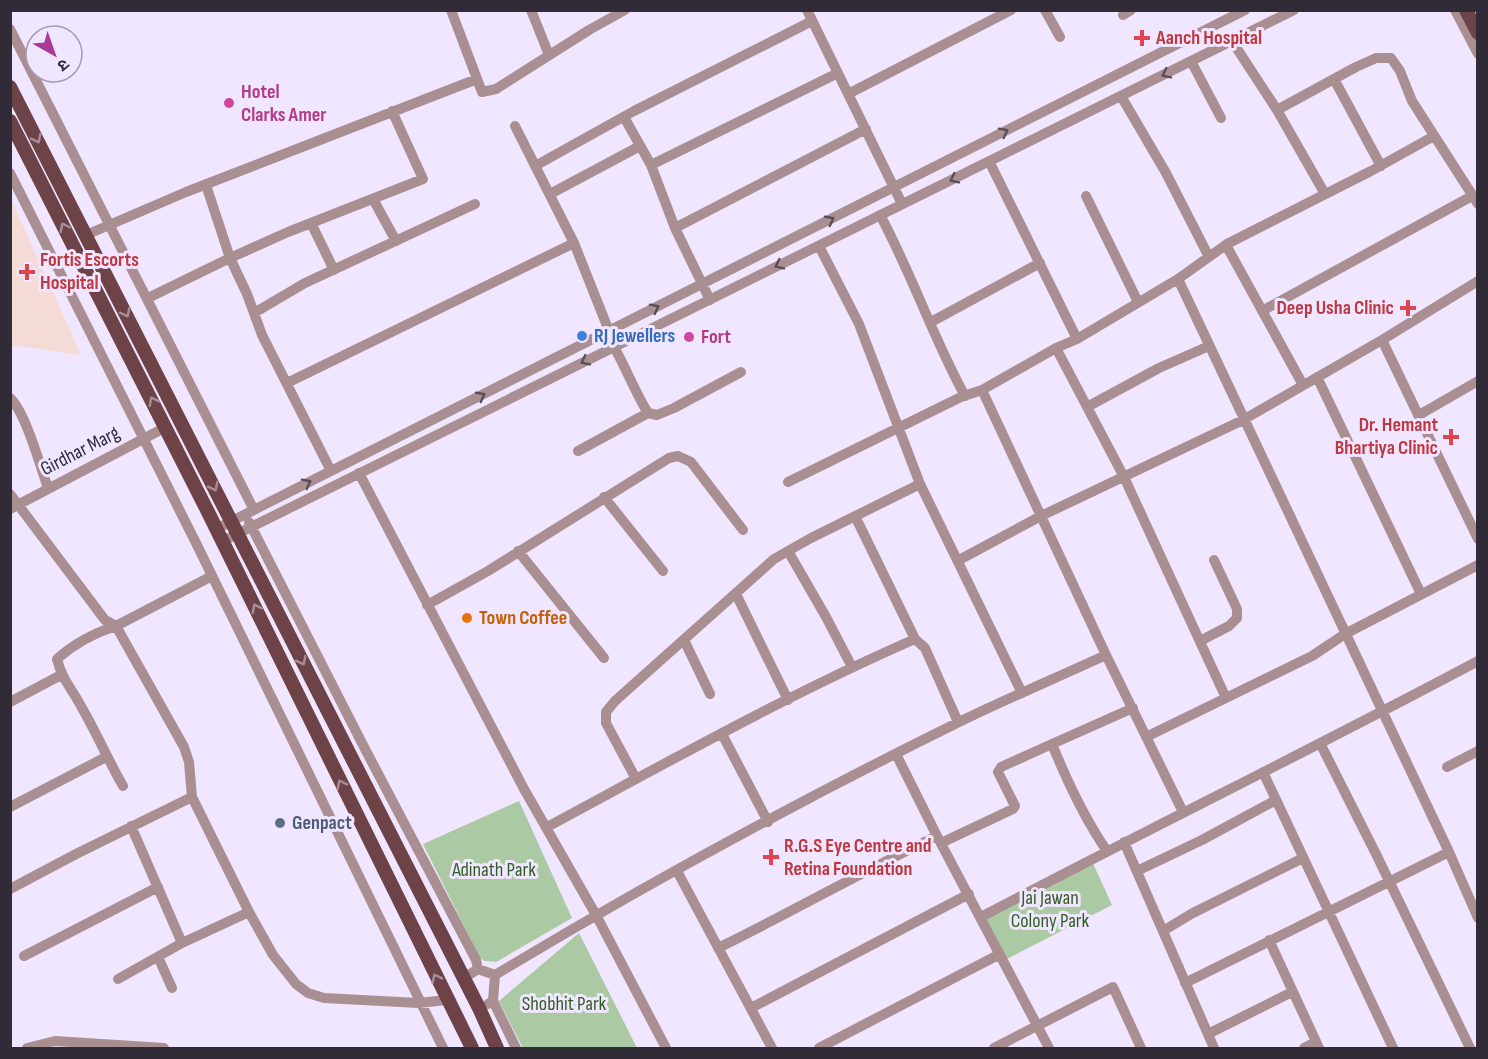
<svg xmlns="http://www.w3.org/2000/svg" width="1488" height="1059" font-family="'Sofia Sans Condensed','Noto Sans Devanagari',sans-serif">
<rect width="100%" height="100%" fill="#f1e6ff"/>
<path fill="#f5dbd5" d="M 11,199 L 81,355 L 11,345 Z"/>
<path fill="#abc9a2" d="M 519,801 L 572,918 L 496,962 L 485,961 L 480,958 L 423,844 Z
M 1091,859 L 1112,905 L 1003,961 L 981,917 Z
M 579,933 L 637,1048 L 523,1048 L 499,1001 Z"/>
<g fill="none" stroke-linecap="round" stroke-linejoin="round">
<path stroke="#a98f91" stroke-width="10" d="M 451,10 L 482,92 L 496,89 L 589,30 L 625,10
M 531,10 L 549,55
M 807,10 L 902,204
M 1045,10 L 1060,37
M 1455,10 L 1478,54
M 1123,15 L 1131,10
M 10,29 L 254,510
M 1232,41 L 1277,110 L 1325,194
M 1191,61 L 1221,118
M 1334,79 L 1381,166
M 848,94 L 1011,10
M 1121,96 L 1166,173 L 1209,257
M 1277,110 L 1356,67 L 1376,58 L 1391,58 L 1400,71 L 1412,101 L 1478,204
M 624,117 L 651,165 L 675,228 L 710,300
M 515,126 L 574,243 L 609,331
M 989,161 L 1077,339
M 651,165 L 838,73
M 535,166 L 634,111 L 812,21
M 10,173 L 197,545 L 443,1048
M 206,185 L 230,258 L 247,294 L 262,335 L 331,471
M 550,194 L 640,146
M 1086,196 L 1138,302
M 373,199 L 396,241
M 880,215 C 912,274 933,338 965,396
M 311,223 L 334,270
M 675,228 L 866,129
M 86,235 L 186,192 L 477,79
M 1226,245 L 1303,385
M 819,246 L 859,324 L 920,484 L 1022,693
M 1178,279 L 1227,244 L 1371,171 L 1434,136
M 148,298 L 230,258 L 288,232 L 423,179 L 392,111
M 1262,311 L 1472,196
M 254,313 L 305,283 L 475,204
M 931,322 L 1040,263
M 1382,340 L 1478,539
M 614,347 C 626,368 635,392 648,413 L 657,415 L 674,408 L 741,372
M 1056,348 L 1124,477 L 1226,698
M 1317,377 L 1421,594
M 287,383 L 574,243
M 982,390 L 1106,655 L 1183,812
M 10,398 C 26,413 40,466 48,488
M 1087,407 L 1159,368 L 1209,346
M 1419,415 L 1478,381
M 578,451 L 648,413
M 359,473 L 524,789 L 596,915 L 666,1048
M 788,482 L 961,397 L 982,390 L 1056,348 L 1077,339 L 1178,279 L 1449,852 L 1478,918
M 10,494 L 105,620 L 116,626
M 604,497 L 663,571
M 10,509 L 166,427
M 855,516 L 915,639 L 925,648 L 958,722
M 249,522 L 364,747 L 476,960 L 478,969
M 216,529 L 1245,10
M 223,541 L 1294,10
M 518,551 L 604,658
M 788,551 L 826,617 L 852,667
M 959,560 L 1041,516 L 1243,420 L 1382,340 L 1478,281
M 212,576 L 116,626 L 184,747 L 189,762 L 192,797 L 249,912 L 273,955 L 296,984 L 308,993 L 324,998 L 419,1003 L 446,1000
M 736,594 L 788,700
M 427,605 L 488,571 L 669,458 L 678,456 L 691,462 L 743,530
M 116,626 C 94,633 75,643 57,659 C 62,680 73,690 82,708 C 97,734 108,760 123,786
M 684,640 L 710,694
M 1200,641 L 1229,626 L 1237,618 L 1237,609 L 1214,560
M 10,702 L 61,675
M 722,734 L 768,822
M 1146,737 L 1312,656 L 1345,634 L 1478,565
M 1320,743 L 1376,854 L 1470,1048
M 896,754 L 937,836 L 1049,1048
M 1447,767 L 1478,751
M 1263,772 L 1393,1048
M 636,779 L 606,723 L 606,712 L 615,701 L 774,559 L 811,538 L 920,484
M 10,807 L 106,757
M 131,826 L 182,943
M 547,827 C 668,762 789,694 915,639
M 1124,842 L 1214,1048
M 941,843 L 1013,809 L 1015,806 L 998,772 L 1001,767 L 1052,744
M 1107,851 C 1084,818 1067,781 1052,744 L 1133,708
M 677,871 L 772,1048
M 1137,871 L 1202,840 L 1276,800
M 10,889 L 78,853 L 192,797
M 981,917 C 1146,830 1313,749 1478,661
M 1163,931 L 1191,914 L 1303,858
M 1269,940 L 1319,1048
M 718,948 C 792,912 863,871 937,836
M 24,956 L 158,887
M 158,957 L 172,988
M 464,978 L 478,969 L 495,975 C 643,886 795,803 949,727 C 1001,701 1054,679 1106,655
M 118,979 L 182,943 L 249,912
M 1185,983 L 1449,852
M 493,1001 L 516,1048
M 488,1004 L 493,1001 L 495,975
M 751,1008 L 969,894
M 1208,1034 L 1292,992
M 27,1048 L 55,1041 L 164,1048
M 819,1048 L 1000,954
M 994,1048 L 1113,987 L 1141,1048
M 1304,1048 L 1316,1042"/>
<path stroke="#6e4348" stroke-width="14" d="M 1466,10 L 1478,33
M 10,87 L 479,1008 L 497,1048
M 10,121 L 210,516 L 472,1048"/>
</g>
<defs><path id="oneway-chevron" d="M-2-3.5L2.5 0L-2 3.5" fill="none" stroke-width="1.6" stroke-linecap="round" stroke-linejoin="round" transform="scale(1.5)"/></defs>
<g stroke="#5a4e56">
<use href="#oneway-chevron" transform="translate(1166 74) rotate(154)"/>
<use href="#oneway-chevron" transform="translate(1004 132) rotate(-27)"/>
<use href="#oneway-chevron" transform="translate(954 179) rotate(154)"/>
<use href="#oneway-chevron" transform="translate(830 220) rotate(-27)"/>
<use href="#oneway-chevron" transform="translate(779 265) rotate(154)"/>
<use href="#oneway-chevron" transform="translate(655 308) rotate(-27)"/>
<use href="#oneway-chevron" transform="translate(585 361) rotate(154)"/>
<use href="#oneway-chevron" transform="translate(481 396) rotate(-27)"/>
<use href="#oneway-chevron" transform="translate(307 483) rotate(-27)"/>
</g>
<g stroke="#a98c9a">
<use href="#oneway-chevron" transform="translate(37 139) rotate(63)"/>
<use href="#oneway-chevron" transform="translate(64 227) rotate(-117)"/>
<use href="#oneway-chevron" transform="translate(126 313) rotate(63)"/>
<use href="#oneway-chevron" transform="translate(153 401) rotate(-117)"/>
<use href="#oneway-chevron" transform="translate(214 487) rotate(63)"/>
<use href="#oneway-chevron" transform="translate(256 608) rotate(-117)"/>
<use href="#oneway-chevron" transform="translate(302 661) rotate(63)"/>
<use href="#oneway-chevron" transform="translate(341 784) rotate(-116)"/>
<use href="#oneway-chevron" transform="translate(436 978) rotate(-116)"/>
</g>
<g fill="#e0444e" stroke="#f1e6ff" stroke-width="2">
<path d="M1139 29h6v6h6v6h-6v6h-6v-6h-6v-6h6z"/>
<path d="M24 263h6v6h6v6h-6v6h-6v-6h-6v-6h6z"/>
<path d="M1405 299h6v6h6v6h-6v6h-6v-6h-6v-6h6z"/>
<path d="M1448 428h6v6h6v6h-6v6h-6v-6h-6v-6h6z"/>
<path d="M768 848h6v6h6v6h-6v6h-6v-6h-6v-6h6z"/>
</g>
<g fill="#d1479c" stroke="#f1e6ff" stroke-width="2">
<circle cx="229" cy="103" r="6"/>
<circle cx="689" cy="337" r="6"/>
</g>
<circle fill="#3f7fe0" stroke="#f1e6ff" stroke-width="2" cx="582" cy="336" r="6"/>
<circle fill="#e8710a" stroke="#f1e6ff" stroke-width="2" cx="467" cy="618" r="6"/>
<circle fill="#5c6f8a" stroke="#f1e6ff" stroke-width="2" cx="280" cy="823" r="6"/>
<g text-anchor="middle" dominant-baseline="central" stroke-width="6" stroke-linejoin="round" paint-order="stroke">
<g font-size="20" font-weight="bold" fill="#be3a42" stroke="#f1e6ff" text-anchor="start">
<text x="1156" y="38">Aanch Hospital</text>
<text x="40" y="260">Fortis Escorts<tspan x="40" dy="23">Hospital</tspan></text>
<text x="1394" y="308" text-anchor="end">Deep Usha Clinic</text>
<text x="1438" y="425" text-anchor="end">Dr. Hemant<tspan x="1438" dy="23">Bhartiya Clinic</tspan></text>
<text x="784" y="846">R.G.S Eye Centre and<tspan x="784" dy="23">Retina Foundation</tspan></text>
</g>
<g font-size="20" font-weight="bold" fill="#b23c85" stroke="#f1e6ff" text-anchor="start">
<text x="241" y="92">Hotel<tspan x="241" dy="23">Clarks Amer</tspan></text>
<text x="701" y="337">Fort</text>
</g>
<g font-size="20" font-weight="bold" fill="#366cbe" stroke="#f1e6ff" text-anchor="start">
<text x="594" y="336">RJ Jewellers</text>
</g>
<g font-size="20" fill="#302b36" stroke="#f1e6ff">
<text transform="translate(80 451) rotate(-27)">Girdhar Marg</text>
</g>
<g font-size="20" font-weight="bold" fill="#c56008" stroke="#f1e6ff" text-anchor="start">
<text x="479" y="618">Town Coffee</text>
</g>
<g font-size="20" font-weight="bold" fill="#4e5e75" stroke="#f1e6ff" text-anchor="start">
<text x="292" y="823">Genpact</text>
</g>
<g font-size="20" fill="#325e24" stroke="#f1e6ff">
<text x="494" y="870">Adinath Park</text>
<text x="1050" y="898">Jai Jawan<tspan x="1050" dy="23">Colony Park</tspan></text>
<text x="564" y="1004">Shobhit Park</text>
</g>
</g>
<rect width="1488" height="1059" fill="none" stroke="#302b36" stroke-width="24"/>
<g transform="translate(54 54) rotate(140)"><circle r="28" fill="#f1e6ff" stroke="#a49baf" stroke-width="1.5"/>
<path d="M0-4.5L10 22L0 15L-10 22Z" fill="#aa3a97"/>
<text y="-9" font-size="16" font-weight="bold" text-anchor="middle" fill="#302b36">उ</text>
</g>
</svg>
